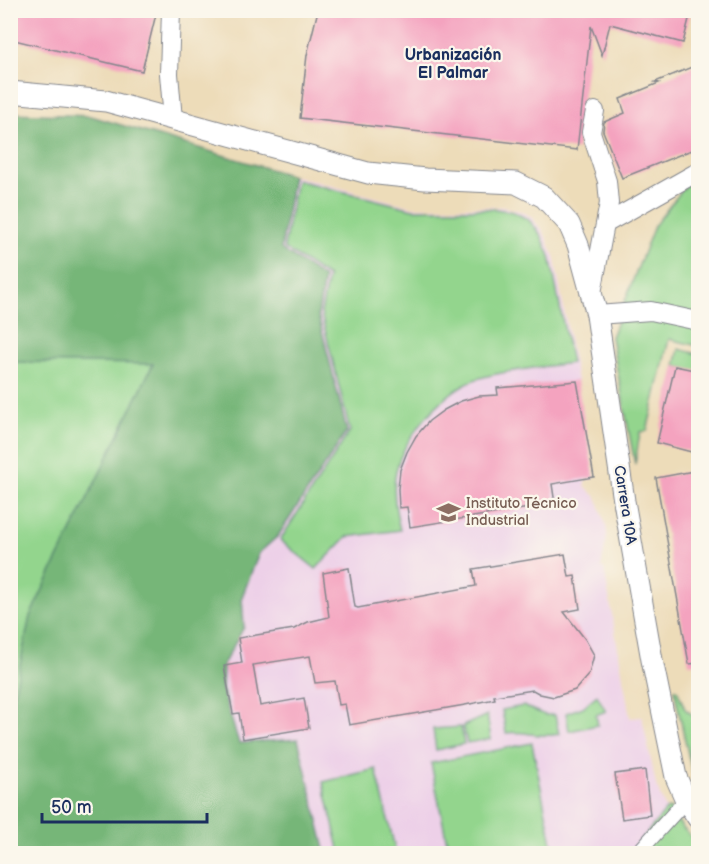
<svg xmlns="http://www.w3.org/2000/svg" width="709" height="864" font-family="'Balsamiq Sans',sans-serif">
<rect width="100%" height="100%" fill="#fbf7ec"/>
<filter id="ink" filterUnits="userSpaceOnUse"><feTurbulence type="fractalNoise" baseFrequency=".0167" numOctaves="2"/><feDisplacementMap in="SourceGraphic" scale="12" xChannelSelector="R" yChannelSelector="G"/><feConvolveMatrix kernelMatrix="1 2 1 2 8 2 1 2 1" color-interpolation-filters="sRGB"/></filter>
<filter id="wash" filterUnits="userSpaceOnUse"><feTurbulence type="fractalNoise" baseFrequency=".008" numOctaves="4" result="noise"/><feDisplacementMap in="SourceGraphic" scale="24" xChannelSelector="R" yChannelSelector="G"/><feGaussianBlur stdDeviation="1.35" result="paint"/><feColorMatrix in="noise" values="0 0 0 0 0 0 0 0 0 0 0 0 0 0 0 0 0 1.4 0 .05"/><feComposite in="paint" operator="in"/></filter>
<g filter="url(#wash)">
<rect width="100%" height="100%" fill="#eddcb9"/>
<path fill="#edd0e8" d="M 293,176 L 413,207 L 504,207 L 523,212 L 531,217 L 544,233 L 554,256 L 595,478 L 585,480 L 585,486 L 597,498 L 606,526 L 607,535 L 601,568 L 604,568 L 630,718 L 642,717 L 656,785 L 666,810 L 629,853 L 326,853 L 298,739 L 239,743 L 222,689 L 223,665 L 244,627 L 242,597 L 259,553 L 278,536 L 347,431 L 318,314 L 324,278 L 281,250 Z"/>
<path fill="#93d58d" stroke="#578276" stroke-width="1.5" d="M 698,177 L 698,346 L 669,339 L 647,431 L 640,432 L 635,464 L 611,337 L 654,226 L 690,180 Z
M 296,180 L 413,209 L 496,209 L 514,212 L 529,220 L 541,235 L 550,256 L 571,363 C 541,367 509,370 480,378 C 446,387 404,437 396,471 C 392,491 395,510 400,530 L 347,537 L 316,569 L 280,540 L 350,431 L 321,313 L 328,277 L 284,248 Z
M 679,349 L 698,354 L 698,372 L 675,366 Z
M 11,362 L 153,363 L 11,732 Z
M 674,689 L 677,689 L 685,709 L 698,719 C 699,732 689,741 691,756 C 692,767 699,776 698,788 L 691,768 Z
M 597,695 L 606,711 L 596,715 L 598,725 L 569,731 L 566,713 L 583,707 Z
M 523,706 L 545,715 L 555,715 L 559,734 C 541,739 524,730 506,733 L 502,710 Z
M 487,715 L 491,739 L 467,743 L 463,726 Z
M 461,727 L 464,744 L 436,750 L 433,729 Z
M 532,743 L 554,853 L 449,853 L 431,763 Z
M 376,769 L 396,853 L 340,853 L 323,782 Z
M 670,808 L 681,826 L 698,844 L 698,853 L 663,853 L 655,847 L 649,853 L 629,854 L 666,810 Z"/>
<path fill="#76b678" stroke="#48726b" stroke-width="1.5" d="M 11,113 L 91,116 L 293,176 L 281,249 L 324,278 L 318,315 L 347,431 L 278,536 L 259,553 L 242,597 L 244,627 L 223,665 L 222,689 L 239,743 L 298,739 L 326,853 L 11,853 L 11,709 L 30,616 L 153,364 L 11,362 Z"/>
<g id="blocks">
<path fill="#f4a3bf" d="M 10,10 L 157,10 L 142,71 L 10,39 Z
M 318,10 L 675,10 L 690,15 L 683,43 L 610,24 L 602,55 L 591,26 L 577,150 L 300,118 L 307,55 Z
M 699,64 L 699,147 L 622,178 L 603,131 L 604,122 L 625,113 L 620,99 L 659,83 L 655,82 Z
M 675,366 L 699,371 L 699,454 L 657,443 Z
M 577,381 L 594,477 L 552,484 L 555,504 L 410,527 L 407,507 L 399,508 L 398,489 L 400,470 L 407,452 L 416,436 L 429,421 L 444,410 L 461,401 L 479,396 L 498,395 L 497,388 Z
M 699,470 L 699,663 L 689,664 L 656,478 Z
M 565,554 L 569,577 L 575,576 L 580,609 L 564,612 L 585,639 L 594,655 L 589,674 L 575,690 L 554,697 L 540,694 L 533,690 L 494,696 L 495,699 L 465,705 L 349,725 L 345,704 L 339,705 L 335,681 L 315,683 L 310,656 L 253,665 L 260,706 L 304,698 L 309,728 L 243,739 L 239,713 L 233,714 L 224,666 L 242,663 L 238,638 L 294,629 L 308,622 L 329,617 L 323,573 L 349,568 L 355,607 L 358,608 L 476,586 L 473,569 Z
M 645,770 L 650,815 L 622,819 L 615,774 Z"/>
</g>
</g>
<g filter="url(#ink)">
<use href="#blocks" fill-opacity="0" stroke="#84868c" stroke-width="1.5"/>
<g fill="none" stroke-linecap="round" stroke-linejoin="round">
<defs>
<path id="pedestrian" d="M 637,854 L 686,800"/>
<path id="minor" d="M 171,10 L 169,74 L 173,119
M 605,224 L 694,174
M 592,293 L 609,203 L 607,181 L 591,132 L 595,111
M 597,315 L 651,311 L 698,321"/>
<path id="tertiary" d="M 10,92 L 106,101 L 368,173 L 425,179 L 516,183 L 544,197 L 569,224 L 578,245 L 597,315 L 624,501 L 652,660 L 676,777 L 686,800 L 698,818"/>
</defs>
<use href="#pedestrian" stroke="#84868c" stroke-width="16"/>
<use href="#minor" stroke="#84868c" stroke-width="20"/>
<use href="#tertiary" stroke="#84868c" stroke-width="23"/>
<use href="#pedestrian" stroke="#fff" stroke-width="14"/>
<use href="#minor" stroke="#fff" stroke-width="18"/>
<use href="#tertiary" stroke="#fff" stroke-width="21"/>
</g>
</g>
<defs>
<symbol id="university-bare" viewBox="-9 -9 18 18"><path d="M0-5L7-2L0 1L-7-2ZM-4 1L0 2.5L4 1V4Q0 6-4 4Z" fill="#8d6e63" stroke="#fbf7ec" stroke-width="2.5" paint-order="stroke"/></symbol>
</defs>
<g fill-rule="evenodd">
<use href="#university-bare" x="432" y="496" width="33" height="33"/>
</g>
<g text-anchor="middle" dominant-baseline="central" stroke-width="4.5" stroke-linejoin="round" paint-order="stroke">
<g font-size="15" fill="#785e54" stroke="#fbf7ec" text-anchor="start">
<text x="466" y="503">Instituto Técnico<tspan x="466" dy="17">Industrial</tspan></text>
</g>
<g font-size="15" fill="#1b2f5e" stroke="#fbf7ec">
<text transform="translate(625 505) rotate(81)">Carrera 10A</text>
</g>
<g font-size="16" font-weight="bold" fill="#1b2f5e" stroke="#fbf7ec">
<text x="453" y="55">Urbanización<tspan x="453" dy="18">El Palmar</tspan></text>
</g>
</g>
<rect width="709" height="864" fill="none" stroke="#fbf7ec" stroke-width="36"/>
<path d="M42 813v9h165v-9" fill="none" stroke="#1b2f5e" stroke-width="3"/>
<text x="51" y="813" font-size="18" fill="#1b2f5e" stroke="#fbf7ec" stroke-width="4.5" paint-order="stroke">50 m</text>
</svg>
